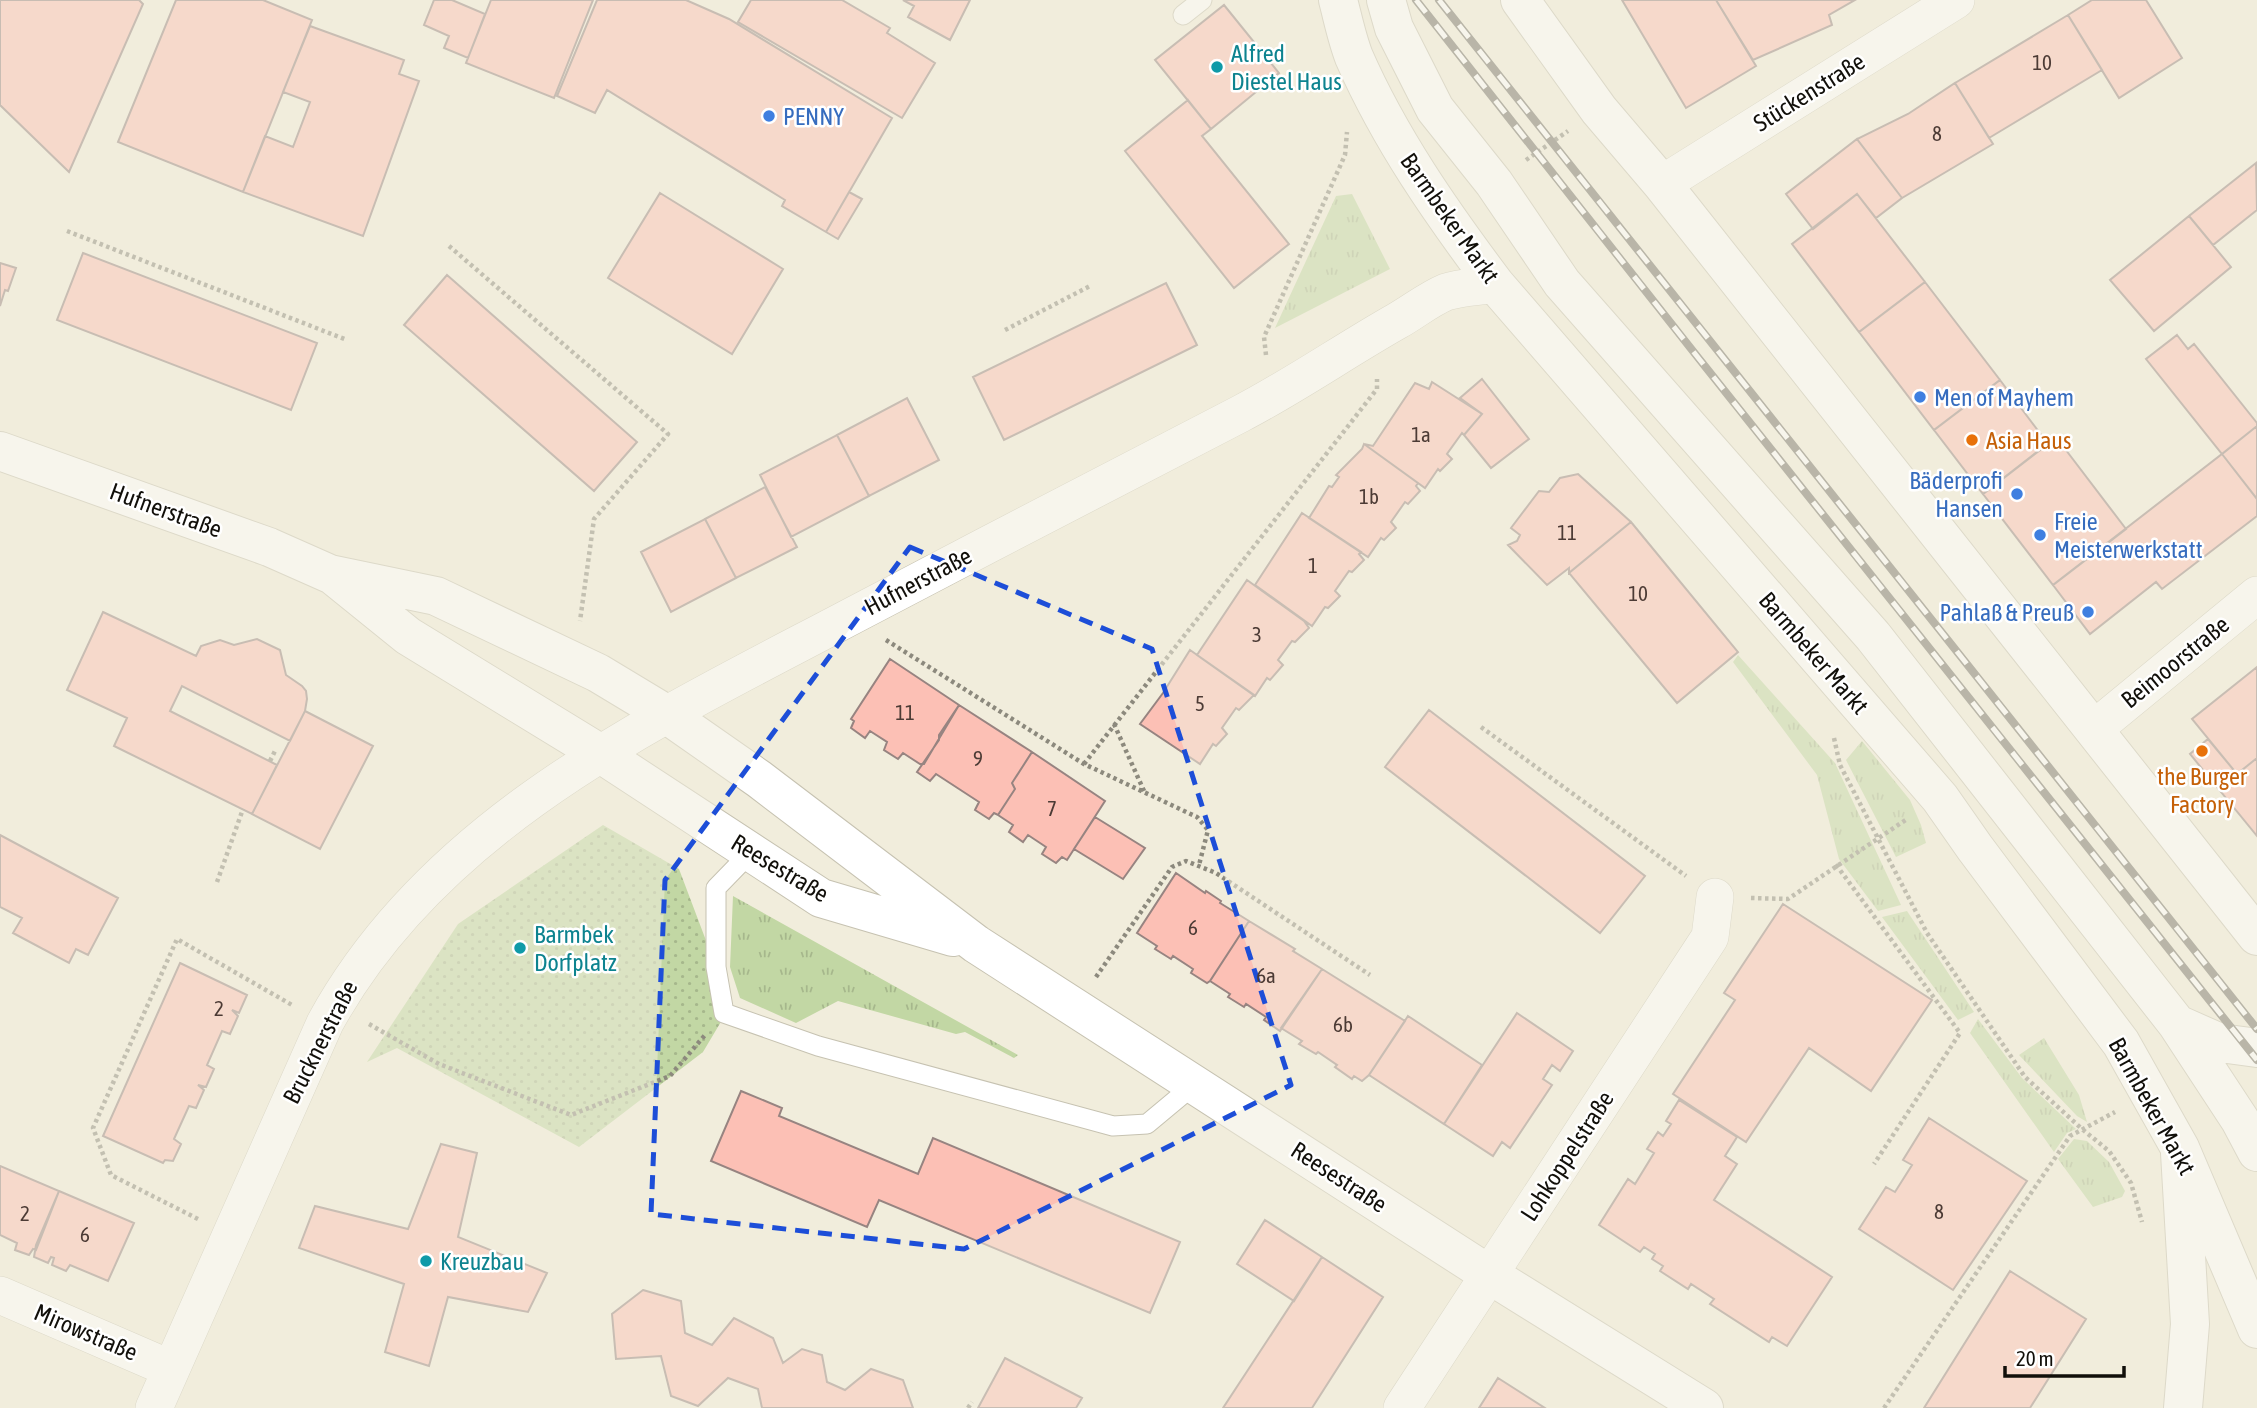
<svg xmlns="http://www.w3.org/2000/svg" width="2257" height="1408" font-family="'Asap Condensed',sans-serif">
<defs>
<pattern id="grass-tufts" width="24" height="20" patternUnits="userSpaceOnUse" patternTransform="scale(1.75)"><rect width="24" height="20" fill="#c2d7a4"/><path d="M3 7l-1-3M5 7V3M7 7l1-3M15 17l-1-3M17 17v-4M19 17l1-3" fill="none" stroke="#a6b78c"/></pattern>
<pattern id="park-dots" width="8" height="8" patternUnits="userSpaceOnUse" patternTransform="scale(1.75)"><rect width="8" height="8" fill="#c2d7a4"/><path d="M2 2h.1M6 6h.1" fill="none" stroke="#a6b78c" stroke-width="1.8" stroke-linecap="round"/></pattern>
</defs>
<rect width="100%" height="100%" fill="#f1eddc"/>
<path fill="url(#grass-tufts)" d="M 1352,194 L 1390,269 L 1275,328 L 1336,196 Z
M 1738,655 L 1835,763 L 1901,905 L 1878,911 L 1839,859 L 1817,775 L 1733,662 Z
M 1862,741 L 1910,800 L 1921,825 L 1926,843 L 1896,857 L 1846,760 Z
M 733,896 L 1018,1055 L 1014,1058 L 965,1032 L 956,1034 L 838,1001 L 796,1023 L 740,998 L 730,967 Z
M 1907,911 L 1974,1012 L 1958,1020 L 1882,917 Z
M 1978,1019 L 2022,1078 L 2076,1129 L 2067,1133 L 2054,1152 L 1970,1033 Z
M 2044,1038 L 2079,1095 L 2087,1122 L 2077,1116 L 2019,1055 Z
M 2074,1139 L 2087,1141 L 2109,1162 L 2125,1191 L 2122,1197 L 2093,1207 L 2058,1159 Z"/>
<path fill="url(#park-dots)" d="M 603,825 L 679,869 L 716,967 L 725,1015 L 703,1052 L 579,1147 L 397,1048 L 367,1062 L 458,924 Z"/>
<path fill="#fcc0b5" stroke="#978481" stroke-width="2" d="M 0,0 L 139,0 L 143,4 L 69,172 L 0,105 Z
M 176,0 L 263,0 L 312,20 L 243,192 L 118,142 Z
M 434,0 L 452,0 L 485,14 L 468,58 L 444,48 L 449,36 L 424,25 Z
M 491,0 L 593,0 L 554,98 L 466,63 Z
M 597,0 L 686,0 L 729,19 L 892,118 L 826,232 L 782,206 L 785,200 L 607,90 L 595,113 L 557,96 Z
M 751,0 L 842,0 L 890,28 L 887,33 L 935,63 L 902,118 L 738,22 Z
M 903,0 L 970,0 L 950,40 L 908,17 L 914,6 Z
M 1622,0 L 1716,0 L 1756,66 L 1686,108 Z
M 1716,0 L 1855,0 L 1829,15 L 1832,25 L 1753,60 Z
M 2092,0 L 2146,0 L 2182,58 L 2119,98 L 2068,15 Z
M 1224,5 L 1279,73 L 1211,129 L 1155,60 Z
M 2068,15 L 2102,70 L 1989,138 L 1955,83 Z
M 310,26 L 404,60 L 399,74 L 419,81 L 363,236 L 243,192 L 265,136 L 293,147 L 310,102 L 283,92 Z
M 1955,83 L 1993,144 L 1902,198 L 1857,139 L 1908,114 Z
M 1188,100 L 1211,129 L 1202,136 L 1289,244 L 1234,288 L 1125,151 Z
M 1857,139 L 1902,198 L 1876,218 L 1857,194 L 1813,229 L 1786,194 Z
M 2256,163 L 2257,210 L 2213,245 L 2189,216 Z
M 849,192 L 862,199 L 838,239 L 826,232 Z
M 660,193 L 783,269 L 732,354 L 608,278 Z
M 1857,194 L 1925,282 L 1859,332 L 1792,244 Z
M 2189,216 L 2231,267 L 2154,331 L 2110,280 Z
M 83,253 L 317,343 L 291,410 L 57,320 Z
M 0,263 L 16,268 L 8,291 L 5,290 L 0,306 Z
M 447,275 L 637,442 L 594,491 L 404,325 Z
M 1925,282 L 2000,380 L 1934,430 L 1859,332 Z
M 1166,283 L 1197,345 L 1004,440 L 973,377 Z
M 2177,335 L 2188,349 L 2194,344 L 2257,423 L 2257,426 L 2222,454 L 2146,359 Z
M 1482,379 L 1529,439 L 1491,468 L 1464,435 L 1482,414 L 1460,398 Z
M 2000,380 L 2048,444 L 1983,494 L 1934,430 Z
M 1432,382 L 1482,414 L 1464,435 L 1462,433 L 1447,454 L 1452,459 L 1440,471 L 1438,469 L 1425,488 L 1364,444 L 1373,446 L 1415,383 L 1429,389 Z
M 907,398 L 939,460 L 869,496 L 837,435 Z
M 2257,426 L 2257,499 L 2222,454 Z
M 837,435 L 869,496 L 791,537 L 760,475 Z
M 2056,437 L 2126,529 L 2053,585 L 1983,494 Z
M 1364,444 L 1418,483 L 1416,486 L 1420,491 L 1408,504 L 1405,502 L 1391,522 L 1396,528 L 1384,540 L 1381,538 L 1368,557 L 1309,518 L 1329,486 L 1332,487 L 1339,477 L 1336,475 L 1362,449 Z
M 2222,454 L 2257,499 L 2257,516 L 2162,589 L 2156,582 L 2090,634 L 2053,585 Z
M 1578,474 L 1631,522 L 1569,573 L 1569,568 L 1547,585 L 1508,545 L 1517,541 L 1520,535 L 1511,528 L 1539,491 L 1549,492 L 1560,478 Z
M 765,487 L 797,547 L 736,578 L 705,519 Z
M 1302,513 L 1361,552 L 1359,554 L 1364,560 L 1352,572 L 1349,571 L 1335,591 L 1340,596 L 1328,608 L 1325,607 L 1312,626 L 1255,585 Z
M 705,519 L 736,578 L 671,612 L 641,552 Z
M 1631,522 L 1738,652 L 1677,703 L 1569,573 Z
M 1247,580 L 1304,621 L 1309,628 L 1295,642 L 1292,641 L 1278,660 L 1283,665 L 1270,680 L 1267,678 L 1255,696 L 1197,655 Z
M 103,612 L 196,656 L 201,646 L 220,640 L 234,645 L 257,639 L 280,650 L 286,675 L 302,686 L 306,691 L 307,699 L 305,711 L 290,741 L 182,686 L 170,711 L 277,765 L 252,814 L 114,746 L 127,718 L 67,690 Z
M 1190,650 L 1254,695 L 1239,710 L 1236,708 L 1222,728 L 1227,734 L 1216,746 L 1213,744 L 1200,764 L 1140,724 L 1163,693 Z
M 890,659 L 959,705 L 924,764 L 920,764 L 903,753 L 898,759 L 884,750 L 887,742 L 870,731 L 865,738 L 851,728 L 854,721 L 851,719 Z
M 2257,667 L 2257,758 L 2237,774 L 2192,719 Z
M 959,705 L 1032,752 L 1012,783 L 1015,789 L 998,815 L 994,813 L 989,819 L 975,810 L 979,802 L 936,774 L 930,781 L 917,772 L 939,740 L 939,735 Z
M 1429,710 L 1645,876 L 1600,933 L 1385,767 Z
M 305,711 L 373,746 L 320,849 L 252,814 Z
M 2208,739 L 2237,774 L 2257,758 L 2257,836 L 2190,754 Z
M 1032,752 L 1105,801 L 1067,860 L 1062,857 L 1056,863 L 1042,854 L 1046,847 L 1028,835 L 1023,842 L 1009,832 L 1013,825 L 998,815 L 1015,789 L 1012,783 Z
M 1095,817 L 1145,848 L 1123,879 L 1074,849 Z
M 0,835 L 118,898 L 88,955 L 76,949 L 69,963 L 13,933 L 22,918 L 0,907 Z
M 1176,873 L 1205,893 L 1206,891 L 1221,901 L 1220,903 L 1249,921 L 1210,981 L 1207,983 L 1191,973 L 1193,969 L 1173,956 L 1171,959 L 1155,949 L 1157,946 L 1137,933 Z
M 1783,904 L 1932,1000 L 1871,1091 L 1809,1048 L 1746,1142 L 1673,1094 L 1735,1000 L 1724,993 Z
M 1249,921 L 1295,949 L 1293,951 L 1322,969 L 1280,1031 L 1264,1020 L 1266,1017 L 1246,1004 L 1244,1007 L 1228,997 L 1230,994 L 1210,981 Z
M 180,963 L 247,995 L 239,1013 L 232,1010 L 238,1016 L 230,1034 L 222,1031 L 207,1065 L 214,1069 L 206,1087 L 198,1085 L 204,1090 L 196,1108 L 189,1106 L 174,1139 L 181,1144 L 173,1161 L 165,1160 L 163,1163 L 103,1136 Z
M 1322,969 L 1405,1021 L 1369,1075 L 1362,1081 L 1354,1076 L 1352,1079 L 1335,1067 L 1337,1065 L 1318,1052 L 1316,1054 L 1299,1044 L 1302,1041 L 1281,1028 Z
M 1517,1013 L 1573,1051 L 1560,1071 L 1552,1065 L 1543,1079 L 1552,1085 L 1510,1148 L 1502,1142 L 1493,1156 L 1444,1124 Z
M 1408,1016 L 1482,1065 L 1444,1124 L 1369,1075 Z
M 741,1091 L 782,1108 L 779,1116 L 918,1174 L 933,1138 L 1180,1242 L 1150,1313 L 879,1200 L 867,1227 L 711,1161 Z
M 1679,1100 L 1737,1137 L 1725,1156 L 1737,1164 L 1714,1200 L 1832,1277 L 1787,1346 L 1772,1337 L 1769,1342 L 1710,1304 L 1714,1299 L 1691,1284 L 1688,1289 L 1660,1271 L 1663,1266 L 1652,1259 L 1655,1254 L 1644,1247 L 1640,1252 L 1599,1225 L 1628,1179 L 1635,1184 L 1654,1153 L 1647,1149 L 1658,1132 L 1663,1136 L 1671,1124 L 1666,1121 Z
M 1929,1118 L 2027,1181 L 1953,1290 L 1859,1229 L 1886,1187 L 1895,1192 L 1912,1165 L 1903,1160 Z
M 441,1144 L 477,1153 L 458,1237 L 547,1273 L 528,1312 L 448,1297 L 429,1366 L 385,1352 L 404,1284 L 299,1248 L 315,1206 L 408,1229 Z
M 0,1166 L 59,1191 L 36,1250 L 33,1249 L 29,1255 L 15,1250 L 17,1243 L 0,1235 Z
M 59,1191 L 134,1223 L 108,1281 L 70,1265 L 66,1271 L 52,1265 L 54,1258 L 51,1257 L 48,1263 L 34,1257 L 36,1245 Z
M 1265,1220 L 1322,1257 L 1294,1301 L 1237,1264 Z
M 1322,1257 L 1383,1297 L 1312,1408 L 1223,1408 Z
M 2010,1271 L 2086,1319 L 2030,1408 L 1924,1408 Z
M 643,1290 L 681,1301 L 685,1333 L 712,1345 L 734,1318 L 773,1338 L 783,1363 L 802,1349 L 822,1355 L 827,1382 L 845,1390 L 871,1369 L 903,1380 L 913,1408 L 762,1408 L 758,1389 L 728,1378 L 698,1406 L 671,1396 L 661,1356 L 616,1359 L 612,1314 Z
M 1005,1358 L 1082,1398 L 1076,1408 L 978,1408 Z
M 1498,1378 L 1545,1408 L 1479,1408 Z"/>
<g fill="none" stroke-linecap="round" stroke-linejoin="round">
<defs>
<path id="lane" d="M 1183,15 L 1202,0
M 751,852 L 716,888 L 716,967 L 724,1013 L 818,1046 L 1113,1126 L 1147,1124 L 1195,1084"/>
<path id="street" d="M 1662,184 L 1956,0
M 2094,729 L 2257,595
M 0,1295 L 171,1369
M 154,1408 L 325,1023 C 435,821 657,719 852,616 C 981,548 1110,481 1240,414 C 1294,386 1344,351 1397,321 C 1413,312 1429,299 1446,292 C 1461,287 1479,287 1495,284
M 1402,1408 L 1710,937 L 1715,897"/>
<path id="secondary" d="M 0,451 L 269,547 L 330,574 L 436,596 L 598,673 L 666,714 L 759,779 L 976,944 L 1490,1275 L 1704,1408
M 335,577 L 408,636 L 601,754 L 821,898 L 953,937
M 2180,1153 L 2190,1324 L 2183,1408"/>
<path id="primary" d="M 1338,0 C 1343,19 1347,39 1354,57 C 1390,139 1441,212 1495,284 L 1940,798 L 1975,848 L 2121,1043 L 2180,1148 L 2257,1329
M 1386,0 L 1394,28 L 1435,109 L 1494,183 L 1562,283 L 1873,636 L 2177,1024 L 2240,1120 L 2257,1152
M 1520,0 L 1599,110 L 1662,184 L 2257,936
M 2177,1024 L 2220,1043 L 2257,1048"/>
</defs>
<use href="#lane" stroke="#c6c2b1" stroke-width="21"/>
<use href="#street" stroke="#c6c2b1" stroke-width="38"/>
<use href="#secondary" stroke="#c6c2b1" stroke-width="40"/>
<use href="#primary" stroke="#c6c2b1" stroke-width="40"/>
<path stroke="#8c897d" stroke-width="4.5" stroke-dasharray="3.5 3.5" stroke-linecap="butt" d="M 1526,160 L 1568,131
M 67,231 L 347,340
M 449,246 L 668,434 L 594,519 L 580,621
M 1005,330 L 1092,285
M 1266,355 L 1264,337 L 1345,155 L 1347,132
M 886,640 L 1084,764 L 1197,817 L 1208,830 L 1199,865
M 1114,724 L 1144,791
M 1481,727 L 1686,876
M 1834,738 L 1840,765 L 1927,933 L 2025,1077 L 2082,1129 L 2109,1151 L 2131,1183 L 2142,1222
M 270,761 L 275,751
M 1084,764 L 1377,389 L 1377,379
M 1836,867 L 1837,866 L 1960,1033 L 1874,1164
M 217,882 L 243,809
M 1751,898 L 1788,899 L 1907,819
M 1096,977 L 1172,867 L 1186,861 L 1216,873 L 1370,975
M 369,1024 L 439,1064 L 571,1115 L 670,1076 L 705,1035
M 198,1219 L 111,1175 L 93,1128 L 177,939 L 292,1005
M 968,1408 L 972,1402
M 1884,1408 L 2070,1136 L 2115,1112"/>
<use href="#lane" stroke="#fff" stroke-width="19"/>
<use href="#street" stroke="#fff" stroke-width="37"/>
<use href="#secondary" stroke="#fff" stroke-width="38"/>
<use href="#primary" stroke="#fff" stroke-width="38"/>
<defs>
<path id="rail" d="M 1416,0 L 1700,360 L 2257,1060
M 1439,0 L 2257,1029"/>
</defs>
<use href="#rail" stroke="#757268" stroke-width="8"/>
<use href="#rail" stroke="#fff" stroke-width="5" stroke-dasharray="16" stroke-linecap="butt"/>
</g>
<path d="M0 0H2257V1408H0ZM 910,547 L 1152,649 L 1291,1085 L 964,1249 L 651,1214 L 665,880 Z" fill="#f1eddc" fill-opacity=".55" fill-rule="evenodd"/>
<path fill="none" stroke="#1d4ed8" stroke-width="5" stroke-dasharray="14 9" stroke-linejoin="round" d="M 910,547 L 1152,649 L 1291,1085 L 964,1249 L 651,1214 L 665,880 Z"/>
<g fill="#0f9aa8" stroke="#fff" stroke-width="2.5">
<circle cx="1217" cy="67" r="7"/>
<circle cx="520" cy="948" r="7"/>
<circle cx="426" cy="1261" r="7"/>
</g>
<g fill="#3f7fe0" stroke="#fff" stroke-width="2.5">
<circle cx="769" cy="116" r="7"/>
<circle cx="1920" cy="397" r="7"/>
<circle cx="2017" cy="494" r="7"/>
<circle cx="2040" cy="535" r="7"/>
<circle cx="2088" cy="612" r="7"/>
</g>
<g fill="#e8710a" stroke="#fff" stroke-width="2.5">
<circle cx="1972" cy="440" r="7"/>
<circle cx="2202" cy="751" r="7"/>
</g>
<g text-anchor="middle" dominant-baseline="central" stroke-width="5" stroke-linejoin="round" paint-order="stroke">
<g font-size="21" fill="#4c3b35">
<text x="2042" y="62">10</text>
<text x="1937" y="133">8</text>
<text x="1421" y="434">1a</text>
<text x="1369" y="496">1b</text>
<text x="1567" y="532">11</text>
<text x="1313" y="565">1</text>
<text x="1638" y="593">10</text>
<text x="1257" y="634">3</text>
<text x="1200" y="703">5</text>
<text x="905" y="712">11</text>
<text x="978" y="758">9</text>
<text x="1052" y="808">7</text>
<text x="1193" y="927">6</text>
<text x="1266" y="975">6a</text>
<text x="219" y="1008">2</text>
<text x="1343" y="1024">6b</text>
<text x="1939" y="1211">8</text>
<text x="25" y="1213">2</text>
<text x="85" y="1234">6</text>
</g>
<g font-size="24" fill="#0d838f" stroke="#fff" text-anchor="start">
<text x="1231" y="53">Alfred<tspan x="1231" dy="28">Diestel Haus</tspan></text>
<text x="534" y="934">Barmbek<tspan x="534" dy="28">Dorfplatz</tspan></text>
<text x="440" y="1261">Kreuzbau</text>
</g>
<g font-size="24" fill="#110f0a" stroke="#fff">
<text transform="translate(1809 92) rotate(-32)">Stückenstraße</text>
<text transform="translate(1450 218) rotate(55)">Barmbeker Markt</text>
<text transform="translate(166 510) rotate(20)">Hufnerstraße</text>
<text transform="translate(918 581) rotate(-28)">Hufnerstraße</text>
<text transform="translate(1814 653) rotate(49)">Barmbeker Markt</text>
<text transform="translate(2175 662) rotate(-39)">Beimoorstraße</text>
<text transform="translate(780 868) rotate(31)">Reesestraße</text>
<text transform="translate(320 1042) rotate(-63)">Brucknerstraße</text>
<text transform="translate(2152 1106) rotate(61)">Barmbeker Markt</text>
<text transform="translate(1567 1156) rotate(-57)">Lohkoppelstraße</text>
<text transform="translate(1339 1177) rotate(33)">Reesestraße</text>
<text transform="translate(86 1332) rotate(23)">Mirowstraße</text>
</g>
<g font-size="24" fill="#366cbe" stroke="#fff" text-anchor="start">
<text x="783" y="116">PENNY</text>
<text x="1934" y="397">Men of Mayhem</text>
<text x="2003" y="480" text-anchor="end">Bäderprofi<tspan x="2003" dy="28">Hansen</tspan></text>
<text x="2054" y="521">Freie<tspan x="2054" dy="28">Meisterwerkstatt</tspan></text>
<text x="2074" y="612" text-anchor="end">Pahlaß &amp; Preuß</text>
</g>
<g font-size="24" fill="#c56008" stroke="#fff" text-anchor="start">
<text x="1986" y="440">Asia Haus</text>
<text x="2202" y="776" text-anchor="middle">the Burger<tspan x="2202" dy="28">Factory</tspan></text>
</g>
</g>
<path d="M2005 1366v10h119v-10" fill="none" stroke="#110f0a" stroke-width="3.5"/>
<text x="2016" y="1366" font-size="21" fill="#110f0a" stroke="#ffffff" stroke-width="5" paint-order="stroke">20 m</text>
</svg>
